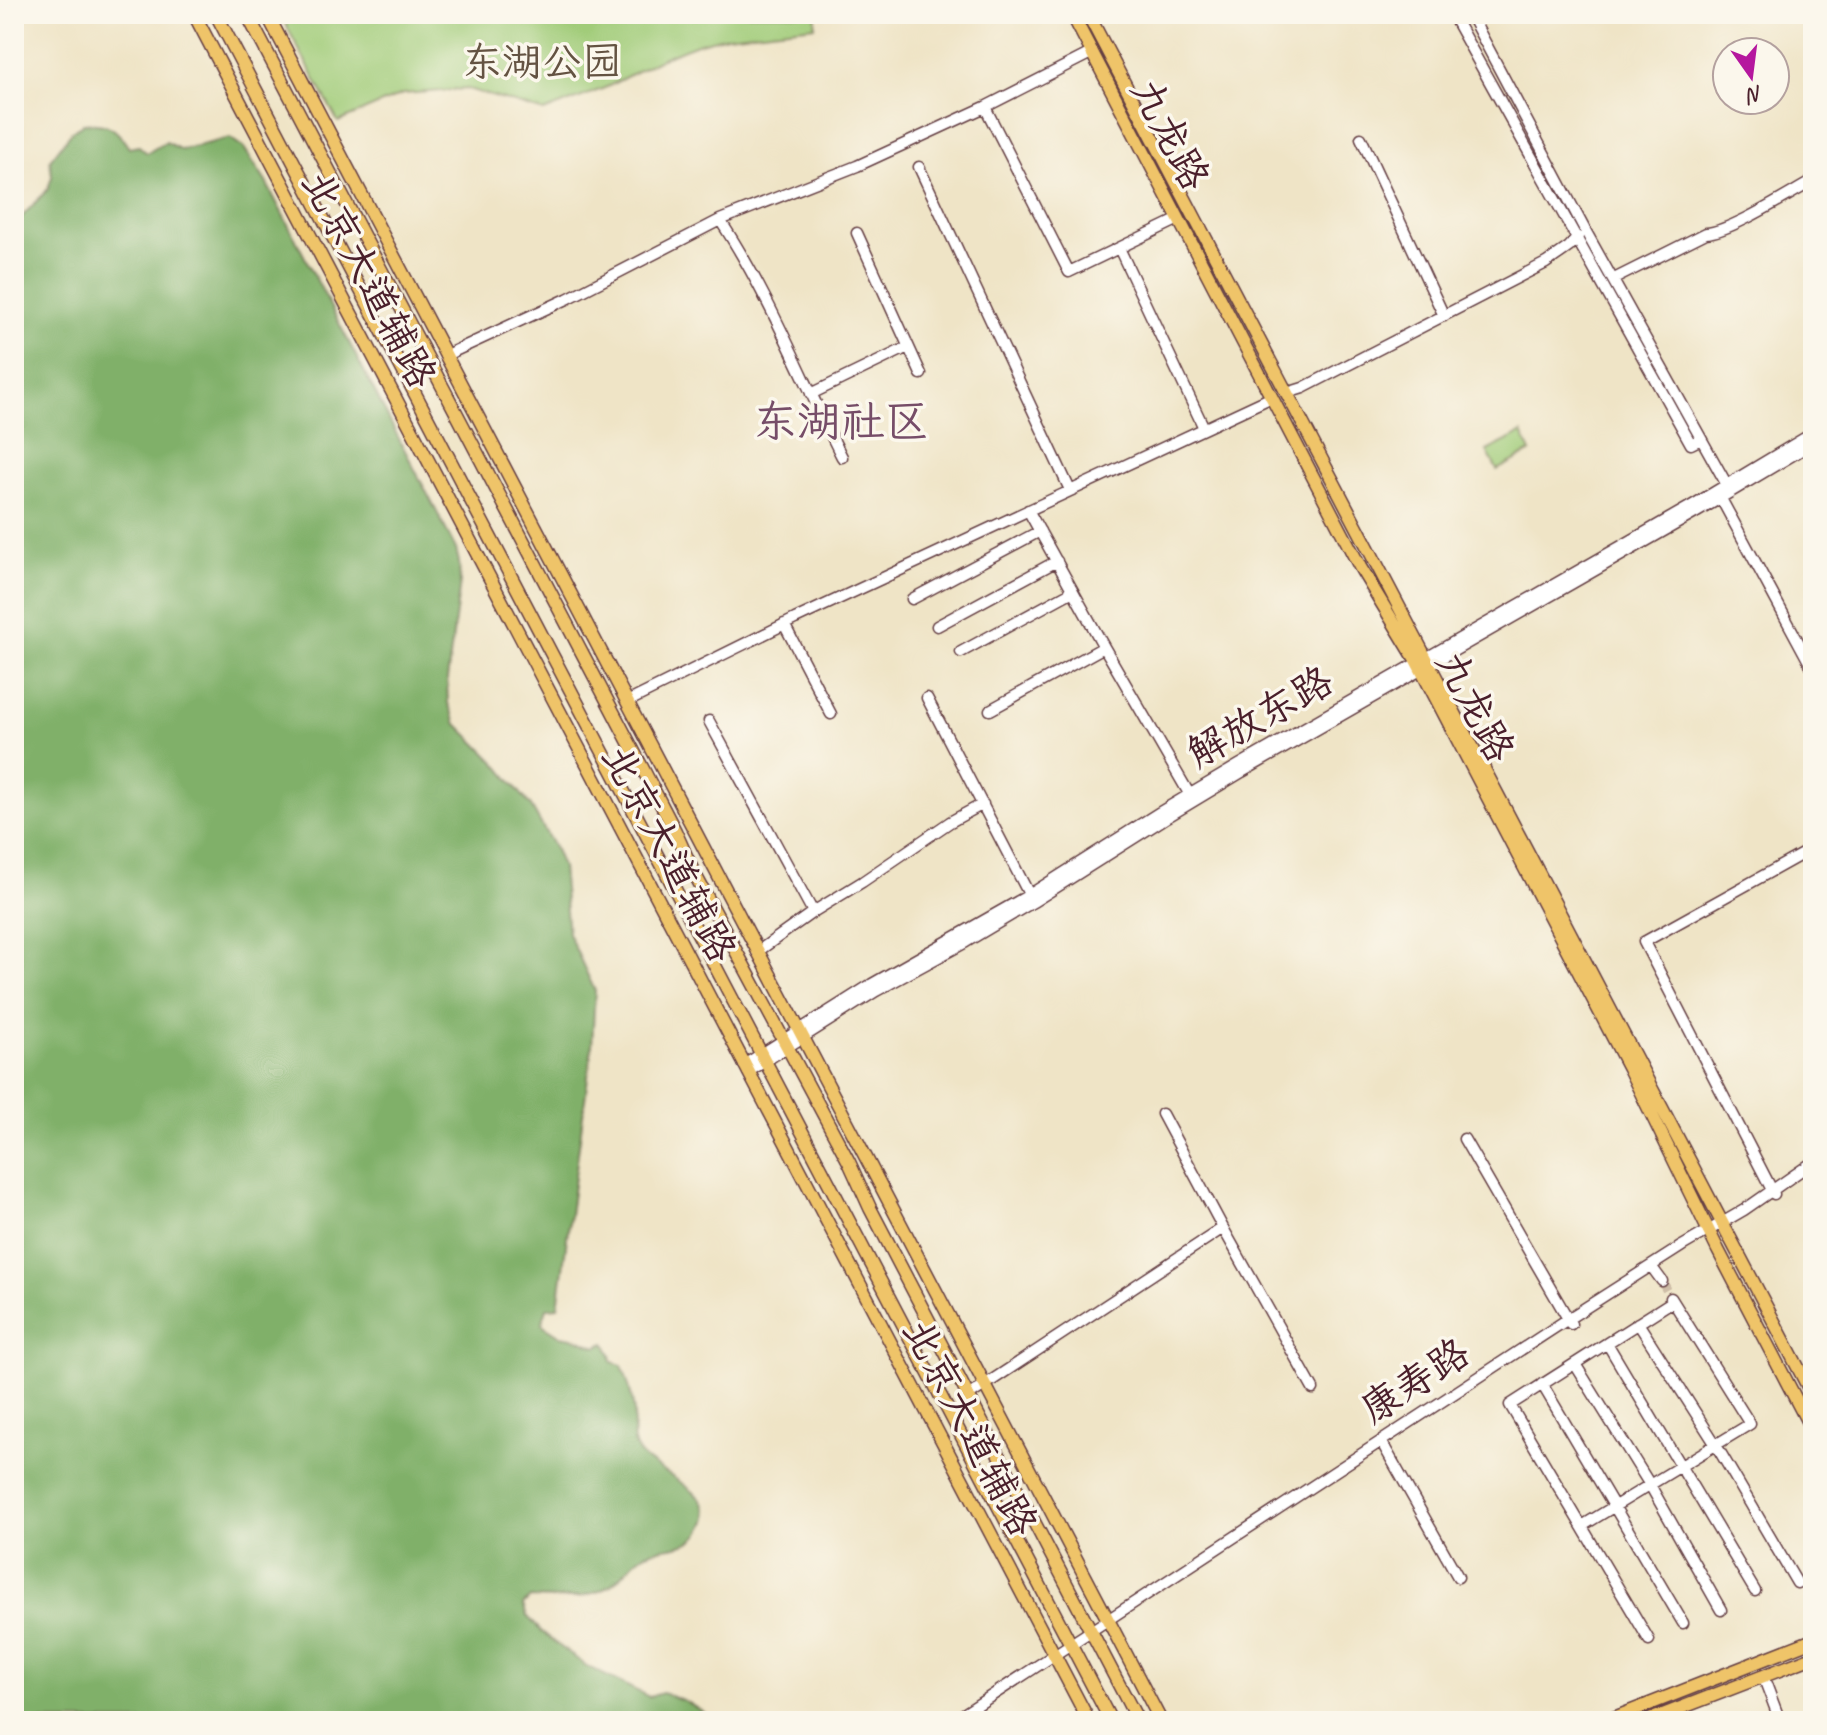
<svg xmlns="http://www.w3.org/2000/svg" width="1827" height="1735" font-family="Caveat,'LXGW WenKai TC',sans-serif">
<rect width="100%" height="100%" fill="#fbf7ec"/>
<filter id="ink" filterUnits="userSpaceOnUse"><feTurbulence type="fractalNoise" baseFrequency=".0125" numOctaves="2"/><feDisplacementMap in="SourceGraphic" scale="16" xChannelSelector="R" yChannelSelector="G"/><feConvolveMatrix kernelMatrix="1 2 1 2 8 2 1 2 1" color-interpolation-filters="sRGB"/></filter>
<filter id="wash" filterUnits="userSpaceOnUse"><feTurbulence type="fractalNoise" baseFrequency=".006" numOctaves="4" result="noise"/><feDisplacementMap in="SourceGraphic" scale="32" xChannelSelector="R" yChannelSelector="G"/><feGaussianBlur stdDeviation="1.8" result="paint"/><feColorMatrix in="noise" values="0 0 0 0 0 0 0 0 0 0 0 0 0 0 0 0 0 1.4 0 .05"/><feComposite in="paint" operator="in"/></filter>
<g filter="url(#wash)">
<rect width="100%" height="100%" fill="#efe4c6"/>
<path fill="#a1cc79" stroke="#767652" stroke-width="2" d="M 280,14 L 816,14 L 815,26 L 727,36 L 700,43 L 664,57 L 607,87 L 544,112 L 468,89 L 403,94 L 338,122 Z
M 1522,433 L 1531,452 L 1497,470 L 1487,451 Z"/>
<path fill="#80b069" stroke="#65684a" stroke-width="2" d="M 84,123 C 111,125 114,125 129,148 L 139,146 L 147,153 L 166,142 L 181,150 L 230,138 L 244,148 L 266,182 L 456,549 L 459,562 L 460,582 L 447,680 L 448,703 L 456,723 L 496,763 L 531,806 L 554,847 L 562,867 L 568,933 L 595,991 L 592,1046 L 558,1307 L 547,1308 L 542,1324 L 561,1336 L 578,1339 L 596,1347 L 605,1343 L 611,1354 L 612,1362 L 622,1365 C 628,1380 632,1395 634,1412 C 635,1429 628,1443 643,1457 C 658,1472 709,1490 707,1518 C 707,1519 703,1528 702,1529 C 694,1549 666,1545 649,1552 C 635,1557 628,1571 617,1580 C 596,1600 557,1600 530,1598 L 523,1605 L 527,1616 L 541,1631 L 562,1648 L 588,1667 L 649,1697 L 662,1693 L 683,1700 L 714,1719 L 730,1718 L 732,1721 L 14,1721 L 14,225 L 48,189 L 52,177 L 50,160 L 73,130 Z"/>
</g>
<g filter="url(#ink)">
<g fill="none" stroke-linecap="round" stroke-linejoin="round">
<path stroke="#cebda7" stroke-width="10" stroke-dasharray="10 5" stroke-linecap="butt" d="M 1662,1281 L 1670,1296"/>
<defs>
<path id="minor" d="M 1452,14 L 1691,444 L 1701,439
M 1470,14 L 1585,230 L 1727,485
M 985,107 L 1069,272 L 1179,219
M 1361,138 L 1444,316
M 919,167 L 1070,490
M 720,220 C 769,294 802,378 842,457
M 857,233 L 921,374
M 1119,248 L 1204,428
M 1614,279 L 1706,233 C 1730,232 1789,194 1813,181
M 446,355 L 567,299 L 720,220 L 857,166 L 985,107 L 1091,53
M 1287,393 L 1303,388 L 1546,263 L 1569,247 L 1578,237
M 811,394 L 908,347
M 1718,493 L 1813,669
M 1028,510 L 1104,647 L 1191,797
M 912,599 L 1040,531
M 784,624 L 831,714
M 937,626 L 1057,561
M 961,652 L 1073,591
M 927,698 L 1032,900
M 627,702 L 795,619 L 1272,397
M 990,710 L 1104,647
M 709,721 L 813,912
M 757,952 L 813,912 L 862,882 L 950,822 L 983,804
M 744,1065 L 872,984 L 1029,895 L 1160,812 L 1239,765 L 1693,505 L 1813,433
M 748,1072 L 876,991 L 966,942 L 1033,902 L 1164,819 L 1242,772 L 1697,512 L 1813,443
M 1162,1114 L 1223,1228 L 1313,1389
M 1464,1139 L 1571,1324
M 1774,1194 L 1644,942 L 1813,848
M 1651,1266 L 1662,1281
M 1638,1323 L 1716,1445 L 1797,1583
M 1607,1343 L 1755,1591
M 1575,1364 L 1650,1485 L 1721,1610
M 1542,1384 L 1683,1623
M 968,1396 L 1223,1228
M 1381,1441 L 1458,1577
M 1582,1526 L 1750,1424 L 1671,1298
M 1649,1640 L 1510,1405 L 1673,1301
M 1763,1676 L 1780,1721
M 953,1721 L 1568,1319 L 1682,1246 L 1744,1210 L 1813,1162"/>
<path id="major" d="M 194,14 L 1089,1721
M 216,14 L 1111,1721
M 247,14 L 632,748 L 675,831 L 692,869 L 849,1162 L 870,1208 L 1138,1721
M 267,14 L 1161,1721
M 1072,14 L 1360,567 L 1415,658 L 1629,1068 L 1718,1250 L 1813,1432
M 1088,14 L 1813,1396
M 1606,1721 L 1813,1640
M 1647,1721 L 1813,1657"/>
</defs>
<use href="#minor" stroke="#633d42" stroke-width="13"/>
<use href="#major" stroke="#633d42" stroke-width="15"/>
<use href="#minor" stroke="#fff" stroke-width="10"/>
<use href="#major" stroke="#efc469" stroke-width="12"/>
</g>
</g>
<g text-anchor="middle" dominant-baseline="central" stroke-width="7" stroke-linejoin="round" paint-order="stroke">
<g font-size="40" fill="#645342" stroke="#fbf7ec">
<text x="542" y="62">东湖公园</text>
</g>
<g font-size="40" fill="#4a1f2b" stroke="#fbf7ec">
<text transform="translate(1170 134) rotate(62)">九龙路</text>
<text transform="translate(369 279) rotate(62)">北京大道辅路</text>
<text transform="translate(1475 706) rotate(62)">九龙路</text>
<text transform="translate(1260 717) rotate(-30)">解放东路</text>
<text transform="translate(669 853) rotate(62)">北京大道辅路</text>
<text transform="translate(1415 1381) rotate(-33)">康寿路</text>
<text transform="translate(970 1427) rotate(62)">北京大道辅路</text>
</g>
<g font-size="44" fill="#764d68" stroke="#fbf7ec">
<text x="841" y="421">东湖社区</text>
</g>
</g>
<rect width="1827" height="1735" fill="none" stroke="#fbf7ec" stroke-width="48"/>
<g transform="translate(1751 76) rotate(166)"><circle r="38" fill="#fbf7ec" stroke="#b4a19f" stroke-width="2"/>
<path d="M0-6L14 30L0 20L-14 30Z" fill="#b5179e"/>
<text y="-12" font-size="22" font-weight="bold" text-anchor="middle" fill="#4a1f2b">N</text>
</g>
</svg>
